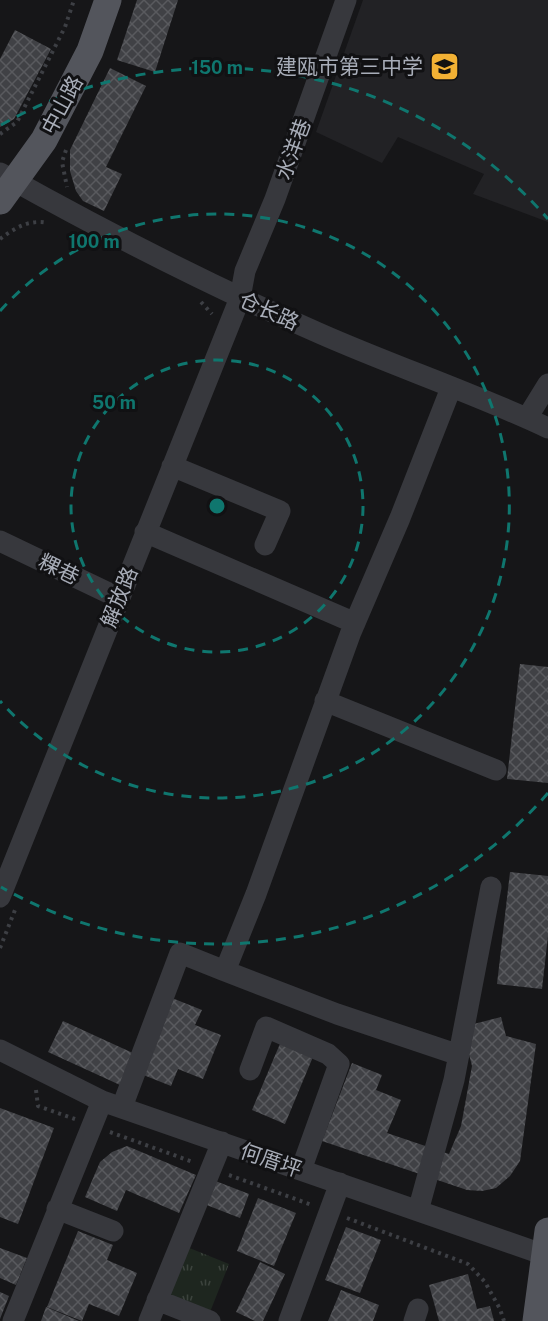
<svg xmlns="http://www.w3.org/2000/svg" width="548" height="1321" font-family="'Public Sans','Noto Sans SC',sans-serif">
<defs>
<pattern id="grass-tufts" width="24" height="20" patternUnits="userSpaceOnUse" patternTransform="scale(1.5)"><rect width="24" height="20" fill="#1e261f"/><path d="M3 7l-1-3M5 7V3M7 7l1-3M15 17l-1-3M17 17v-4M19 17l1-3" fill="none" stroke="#3c433d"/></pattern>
<pattern id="building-cross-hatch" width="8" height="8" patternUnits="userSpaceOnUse" patternTransform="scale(1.5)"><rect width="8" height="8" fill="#404145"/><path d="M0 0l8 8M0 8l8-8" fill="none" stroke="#595a5e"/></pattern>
</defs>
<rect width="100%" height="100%" fill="#161618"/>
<path fill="#222225" d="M 363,0 L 548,0 L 548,222 L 473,194 L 484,174 L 398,137 L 382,163 L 316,132 Z"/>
<path fill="url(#grass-tufts)" d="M 187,1247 L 229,1264 L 210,1312 L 168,1295 Z"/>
<path fill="url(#building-cross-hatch)" d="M 137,0 L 178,0 L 155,72 L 117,60 Z
M 15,30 L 51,49 L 14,119 L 0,127 L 0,59 Z
M 110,68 L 146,86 L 106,167 L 122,174 L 104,211 L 83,201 L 76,191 L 70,171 L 70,150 Z
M 520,664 L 548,667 L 548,783 L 507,779 Z
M 510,872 L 548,876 L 548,936 L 542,989 L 497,984 Z
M 172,998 L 202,1010 L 195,1025 L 221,1035 L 203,1079 L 178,1069 L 171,1086 L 141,1074 Z
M 501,1017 L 506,1036 L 536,1044 L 520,1161 L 510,1176 L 496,1188 L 482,1191 L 467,1190 L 322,1141 L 352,1063 L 382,1075 L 376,1090 L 401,1100 L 387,1133 L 449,1154 L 461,1126 L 472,1066 L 462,1027 Z
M 63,1021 L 135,1054 L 120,1085 L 48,1052 Z
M 282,1039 L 315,1052 L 285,1124 L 252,1110 Z
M 0,1108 L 54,1128 L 18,1224 L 0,1217 Z
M 127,1146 L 196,1175 L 179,1213 L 126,1190 L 117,1211 L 85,1197 L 100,1162 L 112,1152 Z
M 213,1180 L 249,1194 L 240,1218 L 204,1204 Z
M 258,1198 L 296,1213 L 274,1266 L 237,1251 Z
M 346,1227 L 381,1240 L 360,1293 L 325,1280 Z
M 78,1231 L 113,1245 L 107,1260 L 137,1273 L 119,1316 L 89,1304 L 82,1321 L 47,1307 Z
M 0,1248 L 27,1258 L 16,1285 L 0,1278 Z
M 260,1262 L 285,1274 L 263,1321 L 255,1321 L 236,1312 Z
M 468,1274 L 477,1309 L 490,1306 L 494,1321 L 439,1321 L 429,1285 Z
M 341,1290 L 379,1305 L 373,1321 L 328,1321 Z
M 0,1292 L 9,1296 L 0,1319 Z
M 46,1307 L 79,1321 L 41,1321 Z"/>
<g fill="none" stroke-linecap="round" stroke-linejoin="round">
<path stroke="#3d3f44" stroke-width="4" stroke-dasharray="3 4.5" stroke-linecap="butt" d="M 0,134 L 17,122 L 65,27 L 74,0
M 66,150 L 62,162 L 67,187
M 0,239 C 15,228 29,219 48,223
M 201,302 L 212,314
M 0,948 L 15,910
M 36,1090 L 38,1106 L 75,1119
M 110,1132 L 193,1162
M 229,1175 L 312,1205
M 347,1218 L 468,1264 L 485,1282 L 500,1309 L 504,1321"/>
<path stroke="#37383d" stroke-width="21" d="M 0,173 C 105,232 211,286 321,334 C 396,367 474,393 548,428
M 451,388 L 400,518 L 351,632 L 256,894 L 225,971 L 337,1014 L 459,1055
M 527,418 L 548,384
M 172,466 L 280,511 L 265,545
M 145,532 L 355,623
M 0,541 L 119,598
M 325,701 L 496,770
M 0,897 L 240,298 L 245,271 L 275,199 L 346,0
M 0,1050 L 102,1101 L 548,1256
M 250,1070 L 266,1027 L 328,1054 L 339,1064 L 301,1170
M 122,1107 L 180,953 L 225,971
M 57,1209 L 113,1231
M 418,1211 L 454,1080 L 491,887
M 157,1300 L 210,1321
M 13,1321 L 102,1101
M 149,1321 L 222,1142
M 289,1321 L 340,1183
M 414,1321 L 418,1309"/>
<path stroke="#53555c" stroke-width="27" d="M 0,201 L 44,140 L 90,51 L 108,0
M 536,1321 L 548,1231"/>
</g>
<g fill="none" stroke="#0f766e" stroke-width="3" stroke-dasharray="10 8">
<circle cx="217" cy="506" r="146"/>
<path d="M0 311A292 292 0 1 1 0 701"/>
<path d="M548 793A438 438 0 0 1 1 887M1 125A438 438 0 0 1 548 219"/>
</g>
<defs>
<symbol id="school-square" viewBox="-11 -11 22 22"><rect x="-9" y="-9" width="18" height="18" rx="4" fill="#f2b134" stroke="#111113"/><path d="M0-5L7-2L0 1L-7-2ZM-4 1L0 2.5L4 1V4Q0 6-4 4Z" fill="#111"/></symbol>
</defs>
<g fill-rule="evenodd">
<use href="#school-square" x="428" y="50" width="33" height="33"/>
</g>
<g text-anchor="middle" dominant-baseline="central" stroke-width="6" stroke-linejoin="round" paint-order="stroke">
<g font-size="21" fill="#a8adb8" stroke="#111113" text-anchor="end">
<text x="423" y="66">建瓯市第三中学</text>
</g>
<g font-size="21" fill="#a8adb8" stroke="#111113">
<text transform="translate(62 105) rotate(-62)">中山路</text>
<text transform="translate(293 149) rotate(-70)">水洋巷</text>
<text transform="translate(269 311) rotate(24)">仓长路</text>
<text transform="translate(59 569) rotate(26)">粿巷</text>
<text transform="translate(119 597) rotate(-68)">解放路</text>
<text transform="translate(271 1160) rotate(19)">何厝坪</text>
</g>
</g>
<circle cx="217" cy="506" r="9" fill="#0f766e" stroke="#111113" stroke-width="3"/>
<g font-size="18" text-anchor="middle" font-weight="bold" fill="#0f766e" stroke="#111113" stroke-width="6" stroke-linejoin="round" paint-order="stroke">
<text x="217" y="74">150 m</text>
<text x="94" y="248">100 m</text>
<text x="114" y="409">50 m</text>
</g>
</svg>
